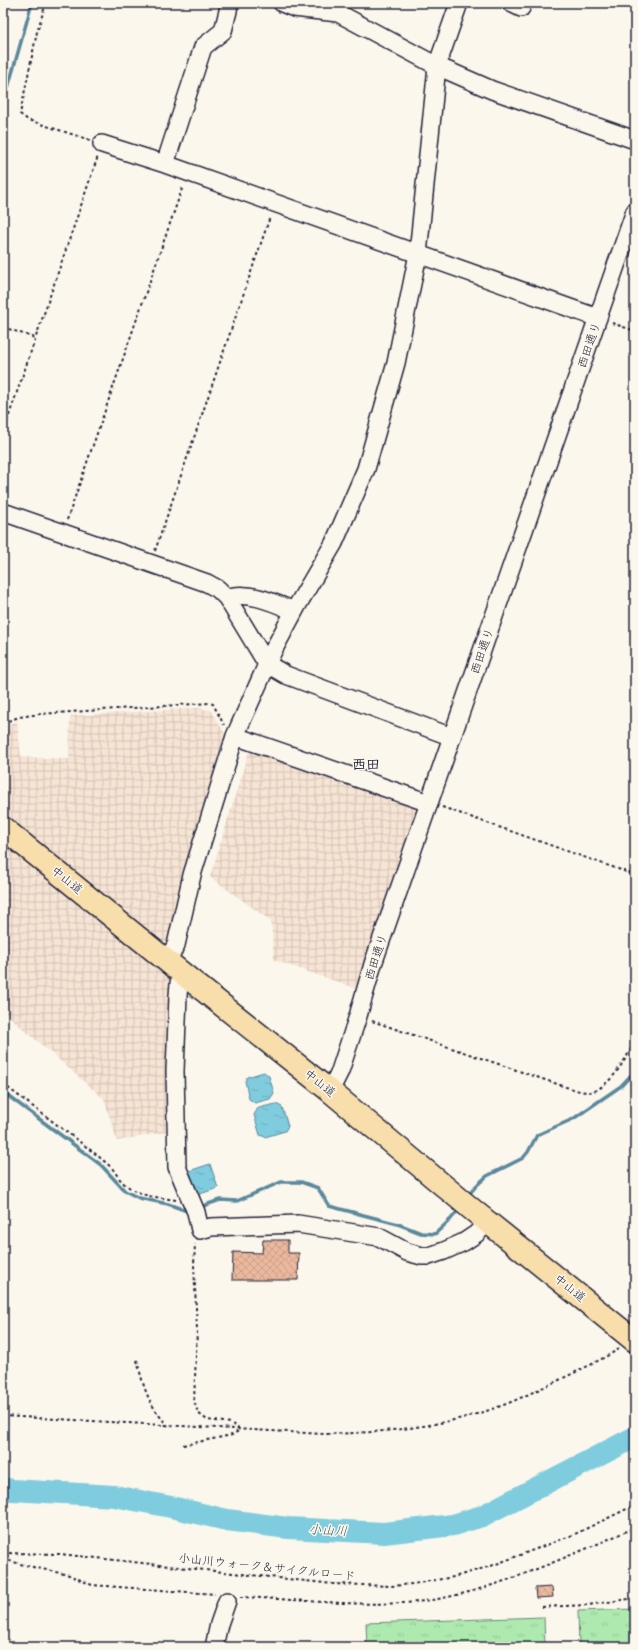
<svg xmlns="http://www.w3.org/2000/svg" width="638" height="1650" font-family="Sriracha,'Klee One',sans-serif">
<defs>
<pattern id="industrial-grid" width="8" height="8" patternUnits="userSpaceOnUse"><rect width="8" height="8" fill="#f6e4d4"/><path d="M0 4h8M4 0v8" fill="none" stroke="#d3c3b7"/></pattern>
<pattern id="park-tufts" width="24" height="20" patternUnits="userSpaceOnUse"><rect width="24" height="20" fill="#aeeaaf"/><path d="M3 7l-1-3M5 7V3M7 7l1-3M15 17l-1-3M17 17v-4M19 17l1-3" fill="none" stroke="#95c897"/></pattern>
<pattern id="water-ripples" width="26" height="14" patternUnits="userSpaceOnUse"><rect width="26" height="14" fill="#7fccde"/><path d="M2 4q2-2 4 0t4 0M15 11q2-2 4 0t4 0" fill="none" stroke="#6dafbf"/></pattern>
<pattern id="building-cross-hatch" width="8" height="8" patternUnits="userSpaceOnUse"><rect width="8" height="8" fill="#ebb89d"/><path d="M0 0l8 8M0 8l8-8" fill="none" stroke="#c99e88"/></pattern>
</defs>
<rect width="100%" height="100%" fill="#fbf7ec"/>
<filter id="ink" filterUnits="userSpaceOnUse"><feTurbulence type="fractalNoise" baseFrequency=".025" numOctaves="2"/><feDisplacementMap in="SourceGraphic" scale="8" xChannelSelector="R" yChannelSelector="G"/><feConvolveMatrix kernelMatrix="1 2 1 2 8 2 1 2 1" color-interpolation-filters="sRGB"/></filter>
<g filter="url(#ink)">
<path fill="url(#industrial-grid)" d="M 198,708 L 211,710 L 226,736 L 169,937 L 164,943 L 3,812 L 3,727 L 17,721 L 21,757 L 69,759 L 70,716 Z
M 249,751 L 417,806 L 355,988 L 274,960 L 271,921 L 210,877 Z
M 3,843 L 172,981 L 170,1131 L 117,1141 L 104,1099 L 3,1011 Z"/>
<path fill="url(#park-tufts)" stroke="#688675" d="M 635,1609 L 635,1647 L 579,1647 L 578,1611 Z
M 544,1617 L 545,1647 L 367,1647 L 366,1623 Z"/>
<path fill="url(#water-ripples)" stroke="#5a889d" d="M 264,1072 L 269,1076 L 274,1093 L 270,1099 L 255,1103 L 249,1099 L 245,1081 L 247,1077 Z
M 276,1104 L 282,1107 L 288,1126 L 285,1131 L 265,1137 L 260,1135 L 254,1115 L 258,1108 Z
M 210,1164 L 218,1188 L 197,1195 L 189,1171 Z"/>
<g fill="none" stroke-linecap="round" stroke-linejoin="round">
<path stroke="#5a889d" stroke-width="3.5" d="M 3,105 L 32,3
M 3,1092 L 101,1165 L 125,1191 L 139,1198 L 168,1204 L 187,1211 L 190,1210
M 467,1197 L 476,1186 L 487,1176 L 523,1158 L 528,1152 L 537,1135 L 573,1119 L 621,1086 L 635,1071
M 200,1207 L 220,1200 L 237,1201 L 281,1182 L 301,1182 L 318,1188 L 329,1206 L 398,1224 L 421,1233 L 435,1234 L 451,1219 L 459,1209"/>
<path stroke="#7fccde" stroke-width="22" d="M 3,1488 L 12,1490 L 114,1496 L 171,1507 L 227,1520 L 288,1528 L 384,1533 L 453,1525 L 482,1516 L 635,1437"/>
</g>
<path fill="url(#building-cross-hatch)" stroke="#22223b" d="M 263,1240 L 288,1240 L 288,1253 L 299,1253 L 298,1280 L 232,1280 L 233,1252 L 262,1253 Z
M 552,1587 L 553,1597 L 536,1598 L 535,1588 Z"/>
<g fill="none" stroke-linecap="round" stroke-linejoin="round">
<defs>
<path id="minor" d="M 282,3 L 294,8 L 338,13 L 437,66 L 492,90 L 635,140
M 511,3 L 521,8
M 102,144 L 165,164 L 598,318
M 165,164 L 203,47 L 223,31 L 228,11 L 229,3
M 3,512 L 207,583 L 218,589 L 227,598 L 267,664 L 286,675 L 452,737
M 227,598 C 247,590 275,603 294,611
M 235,736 L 429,803
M 167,961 L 176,945 L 192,875 L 235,736 L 273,651 L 297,606 L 334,543 L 366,469 L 396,363 L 418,254 L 437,66 L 459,3
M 183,974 L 179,983 L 178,996 L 175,1071 L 177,1167 L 196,1212 L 200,1230 L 211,1227 L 298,1224 L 379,1237 L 407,1252 L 422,1256 L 429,1256 L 444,1251 L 464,1242 L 476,1234 L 488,1222
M 330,1091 L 340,1071 L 358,1016 L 373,964 L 635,211
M 214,1647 L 219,1624 L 227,1601"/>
<path id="highway" d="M 3,828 L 183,974 L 330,1091 L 474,1211 L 635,1341"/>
</defs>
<use href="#minor" stroke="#22223b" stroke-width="20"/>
<use href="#highway" stroke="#22223b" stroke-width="25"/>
<path stroke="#22223b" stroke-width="2" stroke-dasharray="3 3" stroke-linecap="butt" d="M 46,3 L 37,32 L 20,114 L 28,120 L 90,140
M 612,323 L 635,331
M 3,327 L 35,338
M 3,433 L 98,156
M 67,520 L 183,186
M 155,551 L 270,217
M 3,723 L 19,717 L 40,714 L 209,703 L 213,704 L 224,725
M 442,807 L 635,875
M 372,1021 L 566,1087 C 574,1089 585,1094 594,1091 C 612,1084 626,1058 635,1042
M 3,1084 L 97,1155 L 112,1168 L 122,1182 L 133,1190 L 148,1196 L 176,1200
M 137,1360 C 144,1389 148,1404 168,1426
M 3,1416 L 324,1434 C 382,1433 443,1427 498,1407 C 518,1400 537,1390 557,1381 C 578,1371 599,1361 619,1349
M 183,1445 L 232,1435 L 240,1430 L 231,1423 L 207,1420 L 198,1413 L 194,1401 L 197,1330 L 194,1265 L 195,1244
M 3,1553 L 60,1554 L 333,1584 L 391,1586 L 413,1584 L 454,1577 L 491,1566 L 573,1535 L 635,1505
M 3,1559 L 24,1565 L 69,1575 L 92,1585 L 215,1594
M 240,1597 C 294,1599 349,1606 403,1603 C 461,1600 518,1577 571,1555 C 593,1546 614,1537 635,1527
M 542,1607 L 588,1605 L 635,1598"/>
<use href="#minor" stroke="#fbf7ec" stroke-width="17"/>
<use href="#highway" stroke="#f8deab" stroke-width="22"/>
</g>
</g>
<g text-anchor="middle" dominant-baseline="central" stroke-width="3" stroke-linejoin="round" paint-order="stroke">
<g font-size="12" fill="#22223b" stroke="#fbf7ec">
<text transform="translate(589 345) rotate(-71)">西田通り</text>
<text transform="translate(482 651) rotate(-71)">西田通り</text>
<text transform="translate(67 880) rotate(39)">中山道</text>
<text transform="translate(376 957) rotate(-72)">西田通り</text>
<text transform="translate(320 1083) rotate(39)">中山道</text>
<text transform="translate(570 1288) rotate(39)">中山道</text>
<text transform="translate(267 1567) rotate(6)">小山川ウォーク＆サイクルロード</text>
</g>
<g font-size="13" font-style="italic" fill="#3e556c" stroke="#fbf7ec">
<text transform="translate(328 1530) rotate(3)">小山川</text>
</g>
<g font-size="14" font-weight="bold" fill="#22223b" stroke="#fbf7ec">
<text x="366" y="764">西田</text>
</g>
</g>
<rect width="638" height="1650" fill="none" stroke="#fbf7ec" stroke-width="16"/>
<rect x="8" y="8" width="622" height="1634" fill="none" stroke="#22223b" stroke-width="1.5" filter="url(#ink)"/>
</svg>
